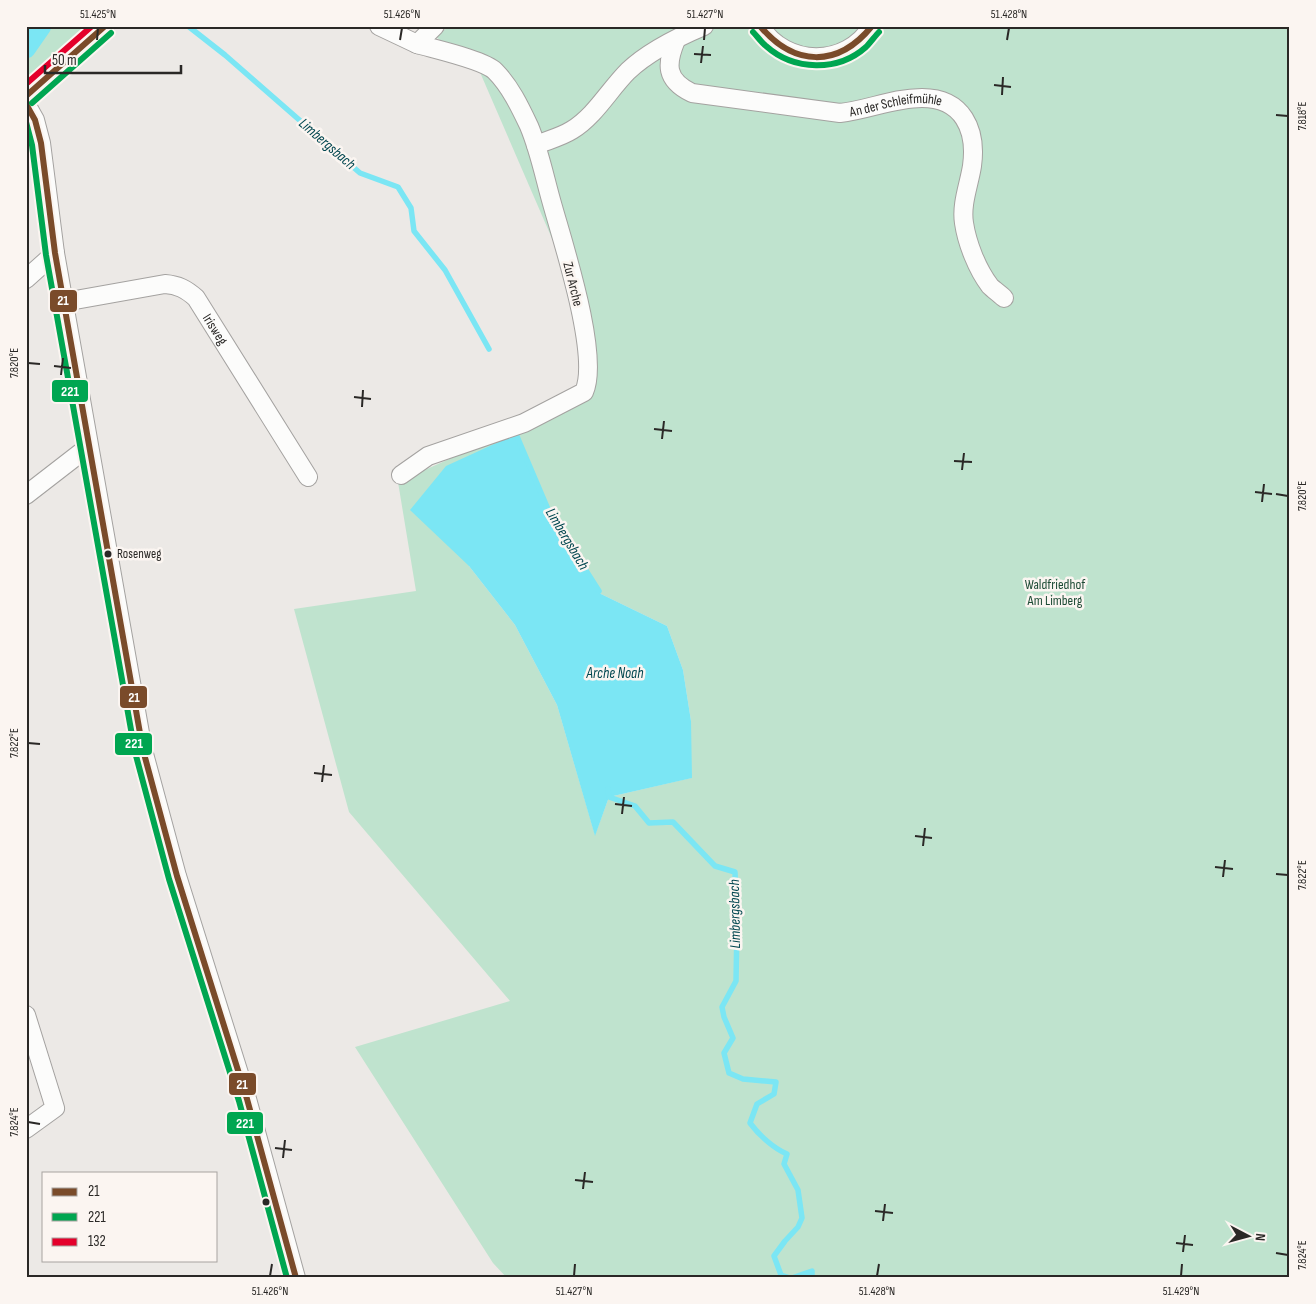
<svg xmlns="http://www.w3.org/2000/svg" width="1316" height="1304" font-family="'Sofia Sans Condensed',sans-serif">
<rect width="100%" height="100%" fill="#ece9e6"/>
<path fill="#bfe3ce" fill-rule="evenodd" d="M 26,26 L 86,26 L 26,78 Z
M 449,26 L 1290,26 L 1290,1278 L 507,1278 L 493,1263 L 355,1047 L 510,1001 L 349,812 L 294,609 L 416,591 L 398,482 L 592,395 L 585,378 L 560,257 L 479,70 L 436,37 ZM 516,434 L 550,514 L 601,594 L 667,626 L 683,670 L 691,721 L 691,778 L 609,797 L 595,835 L 557,705 L 515,625 L 469,566 Z"/>
<path fill="#7be6f4" d="M 516,434 L 550,514 L 601,594 L 667,626 L 683,670 L 691,721 L 692,778 L 609,797 L 595,836 L 557,705 L 515,625 L 469,566 L 410,510 L 446,466 Z"/>
<g fill="none" stroke-linecap="round" stroke-linejoin="round">
<path stroke="#7be6f4" stroke-width="5.5" d="M 188,26 L 225,55 L 360,173 L 398,187 L 411,208 L 414,231 L 445,270 L 489,349
M 516,434 L 550,514 L 599,591
M 608,789 L 609,797 L 635,806 L 649,823 L 673,822 L 715,866 L 735,872 L 737,927 L 736,981 L 722,1007 L 724,1017 L 733,1038 L 724,1053 L 729,1073 L 743,1079 L 776,1082 L 774,1094 L 757,1104 L 750,1123 C 759,1135 773,1148 787,1154 L 784,1164 L 798,1190 L 802,1218 L 798,1227 L 785,1241 L 774,1256 L 781,1275 L 790,1278
M 792,1278 L 812,1271 L 812,1278"/>
<path stroke="#7be6f4" stroke-width="19" d="M 26,49 L 42,26"/>
<defs>
<g id="minor">
<path d="M 379,26 L 417,44 L 435,26"/>
<path d="M 760,26 C 786,67 846,68 872,26"/>
<path id="s1" d="M 676,40 C 666,64 665,80 692,93 L 840,113 C 868,110 893,98 922,98 C 963,98 977,130 972,166 C 969,185 961,204 964,223 C 967,243 977,269 990,286 C 994,290 1000,294 1004,298"/>
<path d="M 26,96 L 105,26"/>
<path d="M 26,104 L 35,120 L 41,143 L 55,253 L 143,750 L 177,876 L 247,1099 L 296,1278"/>
<path d="M 536,145 C 548,140 561,137 572,130 C 595,116 609,90 628,71 C 649,51 678,37 704,26"/>
<path d="M 26,279 L 55,253"/>
<path id="s2" d="M 64,302 L 165,284 C 178,285 186,289 196,298 L 308,477"/>
<path d="M 401,475 L 428,456 L 524,423 L 584,392 C 600,357 564,246 553,207 C 545,180 540,152 529,126 C 520,107 510,86 495,71 C 484,60 434,49 417,44"/>
<path d="M 26,495 L 88,447"/>
<path d="M 26,1015 L 55,1108 L 26,1129"/>
</g>
</defs>
<use href="#minor" stroke="#a4a2a0" stroke-width="20"/>
<use href="#minor" stroke="#fcfcfb" stroke-width="18"/>
<defs>
<path id="bus-1" d="M 760,26 C 794,67 838,68 872,26
M 26,96 L 105,26
M 26,104 L 35,120 L 41,143 L 55,253 L 143,750 L 177,876 L 247,1099 L 296,1278"/>
<path id="bus-2" d="M 753,32 C 757,36 761,42 766,46 C 794,71 838,72 866,47 C 871,42 875,36 879,32
M 32,103 L 111,33
M 26,122 L 32,145 L 46,255 L 135,752 L 169,879 L 239,1101 L 287,1278"/>
<path id="bus-3" d="M 26,84 L 92,26"/>
</defs>
<use href="#bus-1" stroke="#fbf5f1" stroke-width="10"/>
<use href="#bus-2" stroke="#fbf5f1" stroke-width="10"/>
<use href="#bus-3" stroke="#fbf5f1" stroke-width="10"/>
<use href="#bus-1" stroke="#7a4b2a" stroke-width="6"/>
<use href="#bus-2" stroke="#00a651" stroke-width="6"/>
<use href="#bus-3" stroke="#e4002b" stroke-width="6"/>
</g>
<path fill="none" stroke="#2a2826" stroke-width="2" d="M 97,40 L 98,28M 400,40 L 402,28M 704,40 L 705,28M 1007,40 L 1009,28M 694,54 L 711,55M 701,63 L 703,46M 994,85 L 1011,87M 1002,95 L 1003,77M 1276,115 L 1288,116M 28,363 L 40,364M 54,366 L 71,368M 61,375 L 63,358M 354,397 L 371,399M 362,407 L 363,390M 654,429 L 672,431M 662,439 L 664,421M 954,461 L 972,462M 962,470 L 964,453M 1255,492 L 1272,494M 1276,494 L 1288,496M 1262,502 L 1264,484M 28,743 L 40,744M 314,773 L 332,775M 322,782 L 324,765M 615,804 L 632,806M 622,814 L 624,797M 915,836 L 932,838M 923,846 L 925,828M 1215,867 L 1233,869M 1276,874 L 1288,875M 1223,877 L 1225,860M 28,1122 L 40,1124M 275,1148 L 292,1150M 283,1158 L 285,1140M 575,1180 L 593,1182M 583,1189 L 585,1172M 875,1211 L 893,1213M 883,1221 L 885,1204M 1176,1243 L 1193,1245M 1183,1252 L 1185,1235M 1276,1253 L 1288,1255M 270,1276 L 272,1264M 574,1276 L 575,1264M 877,1276 L 879,1264M 1181,1276 L 1182,1264"/>
<g fill="#2a2826" stroke="#fbf5f1" stroke-width="2">
<circle cx="108" cy="554" r="4.5"/>
<circle cx="266" cy="1202" r="4.5"/>
</g>
<g text-anchor="middle" dominant-baseline="central" stroke-width="5" stroke-linejoin="round" paint-order="stroke">
<g font-size="13" fill="#2a2826" stroke="#fbf5f1" text-anchor="start">
<text x="117" y="554">Rosenweg</text>
</g>
<g font-size="14" fill="#2a2826" stroke="#fbf5f1">
<text stroke="none"><textPath href="#s1" startOffset="270">An der Schleifmühle</textPath></text>
<text transform="translate(573 284) rotate(76)">Zur Arche</text>
<text stroke="none"><textPath href="#s2" startOffset="174">Irisweg</textPath></text>
</g>
<g font-size="14" fill="#1d4b35" stroke="#fbf5f1">
<text x="1055" y="584">Waldfriedhof<tspan x="1055" dy="16">Am Limberg</tspan></text>
</g>
<g font-size="15" font-style="italic" fill="#00464f" stroke="#fbf5f1">
<text transform="translate(327 144) rotate(41)">Limbergsbach</text>
<text transform="translate(567 539) rotate(59)">Limbergsbach</text>
<text x="615" y="673">Arche Noah</text>
<text transform="translate(735 914) rotate(-91)">Limbergsbach</text>
</g>
</g>
<g stroke="#fbf5f1" stroke-width="2">
<rect x="49" y="289" width="29" height="24" rx="5" fill="#7a4b2a"/>
<rect x="51" y="379" width="38" height="24" rx="5" fill="#00a651"/>
<rect x="119" y="685" width="29" height="24" rx="5" fill="#7a4b2a"/>
<rect x="114" y="732" width="39" height="24" rx="5" fill="#00a651"/>
<rect x="228" y="1072" width="29" height="24" rx="5" fill="#7a4b2a"/>
<rect x="226" y="1111" width="38" height="24" rx="5" fill="#00a651"/>
</g>
<g font-size="14" text-anchor="middle" font-weight="bold" fill="#fff">
<text x="63" y="305">21</text>
<text x="70" y="396">221</text>
<text x="134" y="702">21</text>
<text x="134" y="748">221</text>
<text x="242" y="1089">21</text>
<text x="245" y="1128">221</text>
</g>
<rect width="1316" height="1304" fill="none" stroke="#fbf5f1" stroke-width="55"/>
<rect x="42" y="1172" width="175" height="90" fill="#fbf5f1" stroke="#a7a3a0"/>
<rect x="52" y="1188" width="25" height="8" fill="#7a4b2a" stroke="#a7a3a0"/>
<text x="88" y="1196" font-size="15" fill="#2a2826">21</text>
<rect x="52" y="1213" width="25" height="8" fill="#00a651" stroke="#a7a3a0"/>
<text x="88" y="1222" font-size="15" fill="#2a2826">221</text>
<rect x="52" y="1238" width="25" height="8" fill="#e4002b" stroke="#a7a3a0"/>
<text x="88" y="1246" font-size="15" fill="#2a2826">132</text>
<g transform="translate(1248 1236) rotate(96)" stroke="#fbf5f1" stroke-width="4" paint-order="stroke">
<path d="M0-4L9 19L0 12L-9 19Z" fill="#2a2826"/>
<text y="-8" font-size="14" font-weight="bold" text-anchor="middle" fill="#2a2826">N</text>
</g>
<path d="M45 65v8h136v-8" fill="none" stroke="#2a2826" stroke-width="2.5"/>
<text x="52" y="65" font-size="15" fill="#2a2826" stroke="#fbf5f1" stroke-width="4" paint-order="stroke">50 m</text>
<rect x="28" y="28" width="1260" height="1248" fill="none" stroke="#2a2826" stroke-width="2"/>
<g font-size="12" text-anchor="middle" fill="#2a2826">
<text x="98" y="18">51.425°N</text>
<text x="402" y="18">51.426°N</text>
<text x="705" y="18">51.427°N</text>
<text x="1009" y="18">51.428°N</text>
<text transform="translate(1302 116) rotate(-90)" y="4">7.818°E</text>
<text transform="translate(14 363) rotate(-90)" y="4">7.820°E</text>
<text transform="translate(1302 496) rotate(-90)" y="4">7.820°E</text>
<text transform="translate(14 743) rotate(-90)" y="4">7.822°E</text>
<text transform="translate(1302 875) rotate(-90)" y="4">7.822°E</text>
<text transform="translate(14 1122) rotate(-90)" y="4">7.824°E</text>
<text transform="translate(1302 1255) rotate(-90)" y="4">7.824°E</text>
<text x="270" y="1295">51.426°N</text>
<text x="574" y="1295">51.427°N</text>
<text x="877" y="1295">51.428°N</text>
<text x="1181" y="1295">51.429°N</text>
</g>
</svg>
